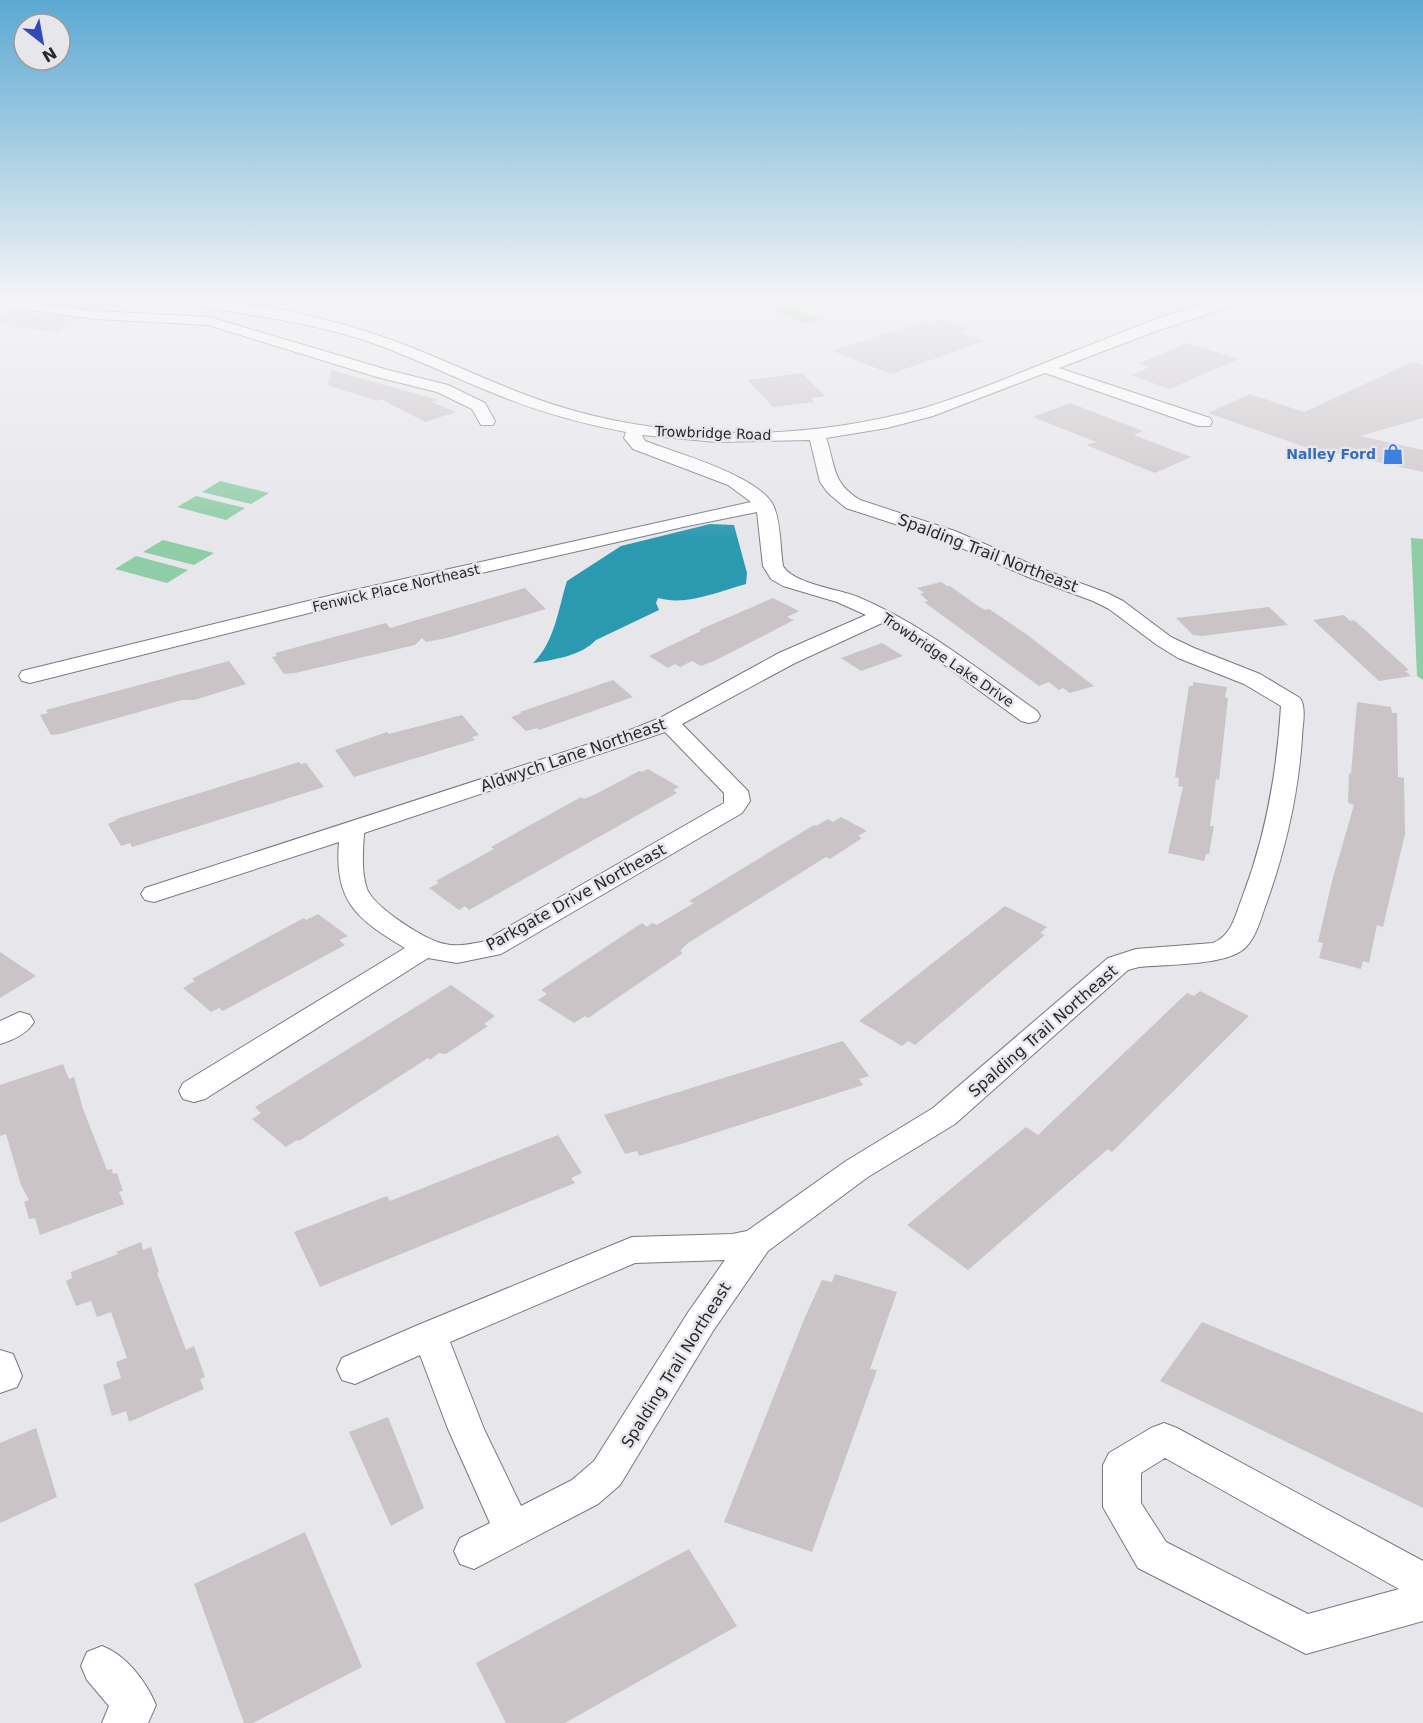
<svg xmlns="http://www.w3.org/2000/svg" width="1423" height="1723" font-family="'DejaVu Sans',sans-serif">
<rect width="100%" height="100%" fill="#e6e6eb"/>
<path fill="#8ecda6" d="M 788,306 L 825,319 L 809,324 L 773,311 Z
M 220,481 L 269,493 L 251,504 L 202,492 Z
M 196,496 L 245,508 L 226,520 L 177,507 Z
M 1411,538 L 1423,539 L 1423,680 L 1417,676 Z
M 163,540 L 214,553 L 194,565 L 143,552 Z
M 136,556 L 188,570 L 167,583 L 115,569 Z"/>
<path fill="#2b99b0" d="M 710,524 L 734,525 L 747,573 L 746,584 C 717,592 687,606 658,598 L 656,603 L 659,610 L 596,640 C 581,656 553,660 533,663 C 555,642 558,609 567,581 L 621,546 Z"/>
<path fill="#cac4c7" d="M 36,300 L 118,300 L 101,309 L 33,301 Z
M 14,310 L 81,319 L 57,332 L 0,325 L 0,317 Z
M 943,319 L 971,329 L 962,333 L 985,341 L 891,374 L 832,351 L 926,320 L 934,322 Z
M 1187,343 L 1239,359 L 1169,389 L 1131,375 L 1150,367 L 1140,363 Z
M 1412,362 L 1423,365 L 1423,418 L 1360,436 L 1423,450 L 1423,472 L 1327,451 L 1322,453 L 1208,413 L 1250,394 L 1304,412 Z
M 331,370 L 439,400 L 432,402 L 456,412 L 425,422 L 381,399 L 377,401 L 327,385 Z
M 802,373 L 825,396 L 811,398 L 815,402 L 773,407 L 748,380 Z
M 1070,403 L 1143,431 L 1134,435 L 1191,457 L 1155,473 L 1086,445 L 1096,442 L 1033,417 Z
M 941,582 L 947,586 L 950,586 L 978,606 L 985,610 L 989,609 L 1026,634 L 1094,686 L 1070,693 L 1063,688 L 1059,690 L 1049,682 L 1039,686 L 924,602 L 928,601 L 920,594 L 924,593 L 917,588 Z
M 525,588 L 546,609 L 447,638 L 426,642 L 422,638 L 415,645 L 295,673 L 284,674 L 272,657 L 277,656 L 275,653 L 386,623 L 390,628 Z
M 773,598 L 799,611 L 787,617 L 794,620 L 716,660 L 701,666 L 692,661 L 680,667 L 675,664 L 668,668 L 649,656 L 701,631 L 699,630 Z
M 1269,607 L 1288,625 L 1202,636 L 1193,635 L 1176,618 Z
M 1344,615 L 1350,621 L 1354,620 L 1409,670 L 1405,671 L 1411,676 L 1379,681 L 1313,620 Z
M 882,643 L 903,656 L 861,671 L 841,658 Z
M 229,661 L 246,684 L 194,700 L 182,700 L 60,734 L 51,735 L 40,715 L 48,713 L 46,710 Z
M 613,680 L 633,697 L 539,730 L 537,728 L 526,731 L 511,717 L 522,713 L 520,712 Z
M 1193,682 L 1227,687 L 1225,697 L 1228,698 L 1219,780 L 1216,779 L 1210,826 L 1214,826 L 1209,854 L 1206,854 L 1204,861 L 1168,853 L 1183,787 L 1178,786 L 1179,778 L 1175,777 L 1189,686 L 1193,686 Z
M 1357,702 L 1391,707 L 1392,713 L 1397,713 L 1398,777 L 1404,778 L 1405,834 L 1383,927 L 1377,925 L 1369,963 L 1363,961 L 1361,969 L 1319,958 L 1323,943 L 1318,942 L 1332,881 L 1354,805 L 1348,803 L 1349,773 L 1351,774 Z
M 462,715 L 479,735 L 472,737 L 475,740 L 354,777 L 335,750 L 387,732 L 389,734 Z
M 299,762 L 301,764 L 306,763 L 324,787 L 132,847 L 130,843 L 121,846 L 108,824 L 117,820 L 116,819 Z
M 648,769 L 679,787 L 673,790 L 677,793 L 469,910 L 465,906 L 459,910 L 429,888 L 439,883 L 436,881 L 494,849 L 491,847 L 581,797 L 584,799 L 596,794 L 639,771 L 642,772 Z
M 841,817 L 867,831 L 858,836 L 862,838 L 830,859 L 826,857 L 688,943 L 680,951 L 683,953 L 588,1018 L 585,1016 L 574,1023 L 538,1000 L 547,994 L 541,990 L 642,923 L 647,927 L 652,923 L 657,925 L 694,903 L 689,901 L 814,825 L 816,826 L 828,819 L 833,822 Z
M 1005,906 L 1047,927 L 1040,933 L 1045,935 L 915,1045 L 908,1041 L 902,1046 L 859,1021 Z
M 318,914 L 348,936 L 339,940 L 345,945 L 223,1011 L 219,1008 L 211,1012 L 183,988 L 195,981 L 192,979 L 259,942 L 304,918 L 306,920 Z
M 0,952 L 36,976 L 0,998 Z
M 451,985 L 495,1016 L 484,1024 L 488,1026 L 446,1054 L 439,1053 L 430,1060 L 428,1058 L 299,1141 L 297,1140 L 286,1147 L 252,1119 L 261,1113 L 255,1107 Z
M 1200,991 L 1249,1016 L 1112,1152 L 1108,1149 L 968,1270 L 907,1225 L 1026,1127 L 1038,1135 L 1187,993 L 1194,996 Z
M 843,1041 L 869,1076 L 859,1079 L 863,1085 L 684,1143 L 639,1156 L 637,1151 L 625,1154 L 604,1115 Z
M 63,1064 L 69,1079 L 74,1077 L 83,1109 L 107,1170 L 112,1169 L 113,1174 L 117,1173 L 123,1191 L 119,1192 L 124,1204 L 40,1235 L 35,1218 L 29,1219 L 24,1202 L 29,1200 L 21,1185 L 6,1134 L 0,1136 L 0,1085 Z
M 558,1135 L 582,1173 L 571,1178 L 575,1183 L 320,1287 L 294,1232 L 387,1196 L 390,1201 Z
M 141,1242 L 143,1250 L 151,1247 L 159,1272 L 157,1273 L 186,1350 L 194,1346 L 205,1377 L 200,1379 L 204,1389 L 129,1422 L 126,1411 L 112,1416 L 103,1385 L 121,1378 L 116,1362 L 127,1358 L 111,1312 L 97,1317 L 91,1301 L 76,1306 L 66,1281 L 72,1278 L 71,1272 L 118,1254 L 116,1252 Z
M 835,1274 L 897,1292 L 870,1369 L 877,1370 L 812,1552 L 724,1522 L 805,1317 L 822,1280 L 832,1282 Z
M 1202,1322 L 1423,1413 L 1423,1508 L 1160,1381 Z
M 388,1417 L 424,1508 L 391,1526 L 349,1432 Z
M 36,1428 L 57,1497 L 0,1523 L 0,1443 Z
M 305,1532 L 362,1667 L 253,1723 L 244,1723 L 194,1584 Z
M 689,1549 L 737,1626 L 565,1723 L 506,1723 L 476,1663 Z"/>
<g fill="none" stroke-linecap="round" stroke-linejoin="round">
<defs>
<path id="minor" d="M 0,300 L 96,311 L 209,317 L 388,370 L 448,385 L 485,403 L 495,421 L 493,425 L 481,425 L 472,409 L 437,392 L 377,377 L 208,325 L 96,319 L 0,306 Z
M 181,300 C 249,298 344,321 408,346 C 461,367 513,393 568,409 C 629,427 696,434 760,433 C 815,431 871,423 924,408 C 977,392 1028,369 1080,349 C 1124,332 1198,298 1243,300 L 1241,303 L 1159,330 L 1059,368 L 1210,418 L 1212,422 L 1210,426 L 1198,426 L 1045,373 L 933,416 L 887,428 L 826,438 C 836,466 831,482 860,500 L 955,531 L 1042,569 L 1107,593 L 1123,601 L 1171,637 L 1194,648 L 1260,674 L 1300,698 C 1307,708 1302,727 1302,738 C 1298,797 1285,852 1265,907 C 1260,921 1256,937 1245,948 C 1226,966 1165,964 1139,967 L 1128,970 L 955,1124 L 868,1177 L 768,1251 L 713,1331 L 620,1485 L 598,1504 L 474,1569 L 460,1564 L 454,1551 L 460,1538 L 490,1523 L 448,1429 L 420,1355 L 355,1384 L 342,1380 L 337,1369 L 342,1358 L 418,1325 L 632,1237 L 732,1234 L 747,1231 L 846,1161 L 933,1108 L 1108,958 L 1136,949 L 1213,943 C 1232,935 1235,916 1242,898 C 1266,836 1277,772 1281,706 L 1244,684 L 1178,658 L 1157,645 L 1109,609 L 1093,601 L 1028,577 L 941,539 L 846,508 L 828,493 L 820,482 L 810,440 L 716,442 L 642,435 L 645,441 C 676,453 761,476 774,507 C 781,524 780,547 783,566 C 793,584 839,589 858,597 C 924,625 979,670 1037,711 L 1040,716 L 1037,721 L 1029,723 L 1021,721 L 902,634 L 882,623 L 795,663 L 682,724 L 748,791 L 750,801 L 742,813 L 501,954 L 457,963 L 428,958 L 205,1099 L 194,1102 L 183,1099 L 179,1091 L 183,1083 L 405,948 C 357,919 334,902 339,842 L 154,902 L 145,900 L 141,894 L 145,888 L 620,734 L 660,718 L 779,653 L 866,615 L 837,602 L 783,586 L 771,579 L 763,566 L 757,512 L 683,527 L 341,605 L 30,683 L 22,681 L 19,676 L 22,671 L 341,593 L 751,502 L 728,485 L 633,449 L 624,438 L 626,432 C 584,424 543,413 503,397 C 457,379 413,357 367,341 C 309,322 248,315 188,304 ZM 665,732 L 724,793 L 724,803 L 482,942 C 470,944 457,947 445,944 C 426,941 374,907 367,889 C 361,871 363,852 364,833 ZM 725,1260 L 689,1311 L 594,1461 L 572,1480 L 521,1506 L 484,1429 L 450,1342 L 635,1263 Z
M 20,1012 L 30,1015 L 34,1022 C 27,1034 13,1040 0,1044 L 0,1021 Z
M 0,1350 L 13,1354 L 22,1376 L 17,1387 L 0,1393 Z
M 1164,1423 L 1177,1428 L 1423,1561 L 1423,1621 L 1306,1654 L 1138,1568 L 1103,1507 L 1103,1465 L 1109,1453 L 1151,1428 ZM 1165,1458 L 1399,1589 L 1308,1614 L 1166,1542 L 1141,1503 L 1141,1473 Z
M 102,1646 C 126,1655 146,1681 156,1705 L 148,1723 L 102,1723 L 109,1706 L 87,1680 L 81,1666 L 87,1652 Z"/>
</defs>
<use href="#minor" stroke="#79797e" stroke-width="2"/>
<use href="#minor" fill="#fff" fill-rule="evenodd"/>
</g>
<linearGradient id="sky" x2="0" y2="1"><stop stop-color="#5ca9d2"/><stop offset="0.55" stop-color="#f4f4f6"/><stop offset="1" stop-color="#f4f4f6" stop-opacity="0"/></linearGradient>
<rect width="1423" height="541" fill="url(#sky)"/>
<defs>
<symbol id="shop-bare" viewBox="-9 -9 18 18"><path d="M-5-2.5h2.3a2.7 3.5 0 0 1 5.4 0H5L5.5 6h-11ZM-1.5-2.5h3a1.5 2.3 0 0 0-3 0Z" fill="#3f7fe0" stroke="#e6e6eb" stroke-width="2.5" paint-order="stroke"/></symbol>
</defs>
<g fill-rule="evenodd">
<use href="#shop-bare" x="1378" y="439" width="30" height="30"/>
</g>
<g text-anchor="middle" dominant-baseline="central" stroke-width="5" stroke-linejoin="round" paint-order="stroke">
<g font-size="14" fill="#2a2a2c" stroke="#e6e6eb">
<text transform="translate(713 433) rotate(2)">Trowbridge Road</text>
<text transform="translate(396 588) rotate(-13)">Fenwick Place Northeast</text>
<text transform="translate(948 660) rotate(34)">Trowbridge Lake Drive</text>
</g>
<g font-size="14" font-weight="bold" fill="#366cbe" stroke="#e6e6eb" text-anchor="end">
<text x="1376" y="454">Nalley Ford</text>
</g>
<g font-size="16" fill="#2a2a2c" stroke="#e6e6eb">
<text transform="translate(988 553) rotate(21)">Spalding Trail Northeast</text>
<text transform="translate(573 755) rotate(-19)">Aldwych Lane Northeast</text>
<text transform="translate(576 897) rotate(-29)">Parkgate Drive Northeast</text>
<text transform="translate(1043 1031) rotate(-41)">Spalding Trail Northeast</text>
<text transform="translate(676 1365) rotate(-58)">Spalding Trail Northeast</text>
</g>
</g>
<g transform="translate(42 42) rotate(149)"><circle r="28" fill="#e6e6eb" stroke="#9b9b9f" stroke-width="1.5"/>
<path d="M0-4.5L10 22L0 15L-10 22Z" fill="#2f4abb"/>
<text y="-9" font-size="16" font-weight="bold" text-anchor="middle" fill="#2a2a2c">N</text>
</g>
</svg>
